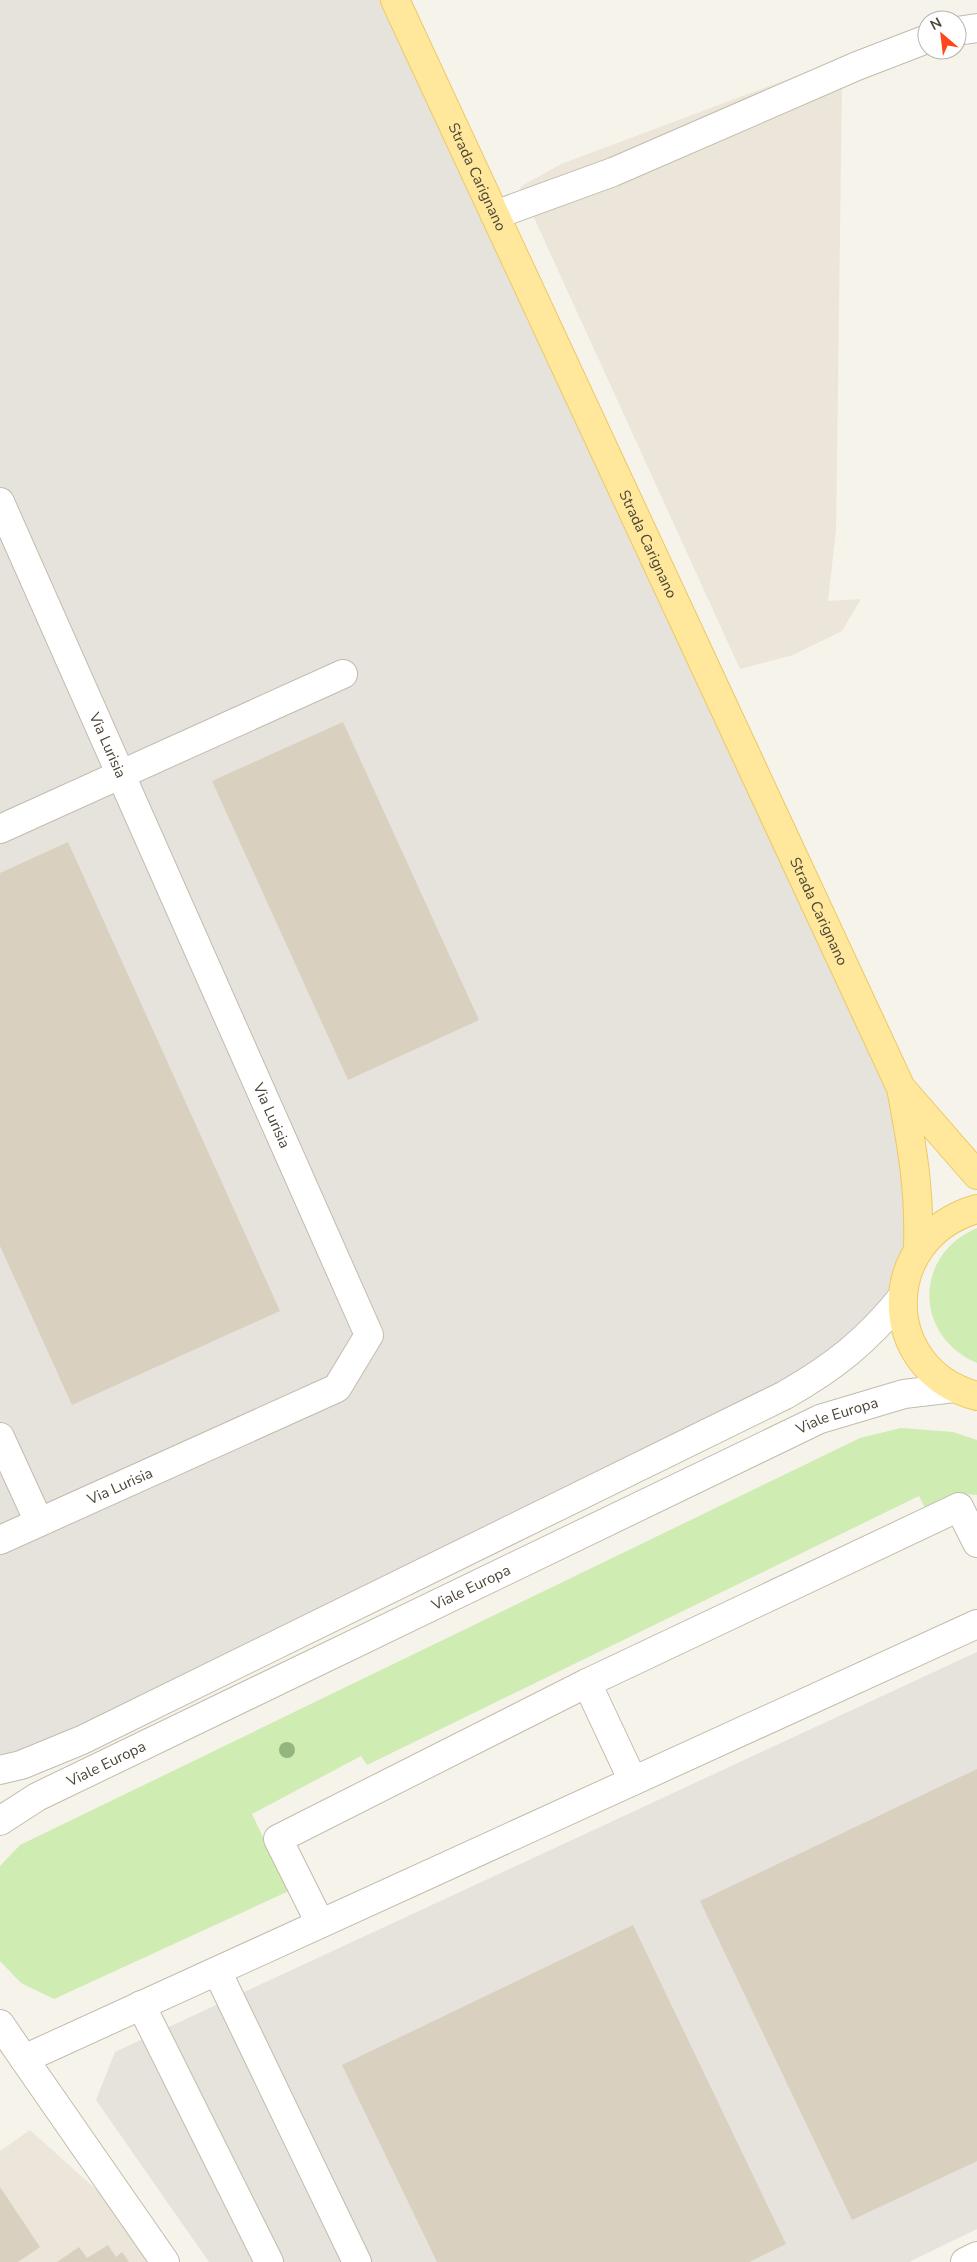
<svg xmlns="http://www.w3.org/2000/svg" width="977" height="2262" font-family="'Nunito Sans',sans-serif">
<rect width="100%" height="100%" fill="#f6f3eb"/>
<path fill="#ebe6d9" d="M 828,64 L 842,85 L 836,530 L 828,601 L 861,599 L 842,631 L 793,655 L 740,669 L 520,187 L 561,164 Z
M 30,2130 L 111,2203 L 149,2262 L 0,2262 L 0,2151 Z"/>
<path fill="#e6e2dc" d="M 0,0 L 395,0 L 901,1088 L 910,1265 L 844,1358 L 0,1770 Z
M 977,1652 L 977,2229 L 909,2262 L 209,2262 L 96,2100 L 115,2052 Z"/>
<path fill="#cfecb2" d="M 977,1228 L 977,1363 C 914,1336 913,1255 977,1228 Z
M 901,1428 L 953,1432 L 977,1440 L 977,1495 L 956,1493 L 925,1508 L 919,1496 L 367,1765 L 361,1756 L 252,1814 L 289,1891 L 54,1999 L 21,1983 L 0,1961 L 0,1866 L 20,1845 L 860,1438 Z"/>
<path fill="#d9d0c0" d="M 343,722 L 479,1020 L 348,1080 L 212,781 Z
M 68,842 L 280,1311 L 72,1405 L 0,1246 L 0,873 Z
M 977,1769 L 977,2161 L 852,2220 L 700,1901 Z
M 633,1925 L 786,2244 L 749,2262 L 437,2262 L 342,2065 Z
M 0,2187 L 40,2247 L 18,2262 L 0,2262 Z
M 108,2245 L 116,2257 L 122,2252 L 129,2262 L 57,2262 L 79,2247 L 87,2258 Z"/>
<g fill="none" stroke-linecap="round" stroke-linejoin="round">
<defs>
<g id="minor">
<path d="M 957,31 L 977,28"/>
<path d="M 495,215 L 613,172 L 857,66 L 927,39"/>
<path id="s1" d="M 0,502 L 369,1335 L 337,1388 L 0,1540"/>
<path d="M 0,829 L 343,674"/>
<path d="M 0,1437 L 39,1522"/>
<path d="M 587,1683 L 959,1507 L 977,1543"/>
<path d="M 0,1770 L 21,1765 L 82,1740 L 785,1395 C 834,1367 867,1341 903,1296"/>
<path id="s2" d="M 0,1821 L 37,1797 L 820,1419 L 904,1394 L 954,1388"/>
<path d="M 320,1923 L 278,1839 L 587,1683 L 633,1781"/>
<path d="M 217,1971 L 357,2262"/>
<path d="M 141,2005 L 269,2262"/>
<path d="M 0,2024 L 24,2059"/>
<path d="M 165,2262 L 24,2059 L 977,1624"/>
<path d="M 965,2262 L 977,2256"/>
</g>
<g id="major">
<path id="s3" d="M 395,0 L 901,1088 C 912,1146 920,1189 918,1249"/>
<path d="M 902,1089 L 977,1175"/>
<path d="M 977,1209 C 878,1237 878,1370 977,1396"/>
</g>
</defs>
<use href="#minor" stroke="#c3bcad" stroke-width="30"/>
<use href="#major" stroke="#ecc964" stroke-width="30"/>
<use href="#minor" stroke="#fff" stroke-width="28"/>
<use href="#major" stroke="#ffe79b" stroke-width="28"/>
</g>
<circle fill="#95b57f" cx="287" cy="1750" r="8"/>
<g text-anchor="middle" dominant-baseline="central" stroke-width="4" stroke-linejoin="round" paint-order="stroke">
<g font-size="15" fill="#4c4538" stroke="#fff">
<text stroke="none"><textPath href="#s3" startOffset="195">Strada Carignano</textPath></text>
<text stroke="none"><textPath href="#s3" startOffset="600">Strada Carignano</textPath></text>
<text stroke="none"><textPath href="#s1" startOffset="266">Via Lurisia</textPath></text>
<text stroke="none"><textPath href="#s3" startOffset="1005">Strada Carignano</textPath></text>
<text stroke="none"><textPath href="#s1" startOffset="671">Via Lurisia</textPath></text>
<text stroke="none"><textPath href="#s2" startOffset="931">Viale Europa</textPath></text>
<text transform="translate(120 1486) rotate(-24)">Via Lurisia</text>
<text stroke="none"><textPath href="#s2" startOffset="526">Viale Europa</textPath></text>
<text stroke="none"><textPath href="#s2" startOffset="121">Viale Europa</textPath></text>
</g>
</g>
<g transform="translate(942 35) rotate(332)"><circle r="24" fill="#ffffff" stroke="#b7b5af"/>
<path d="M0-4L9 19L0 12L-9 19Z" fill="#ff4719"/>
<text y="-8" font-size="14" font-weight="bold" text-anchor="middle" fill="#4c4538">N</text>
</g>
</svg>
